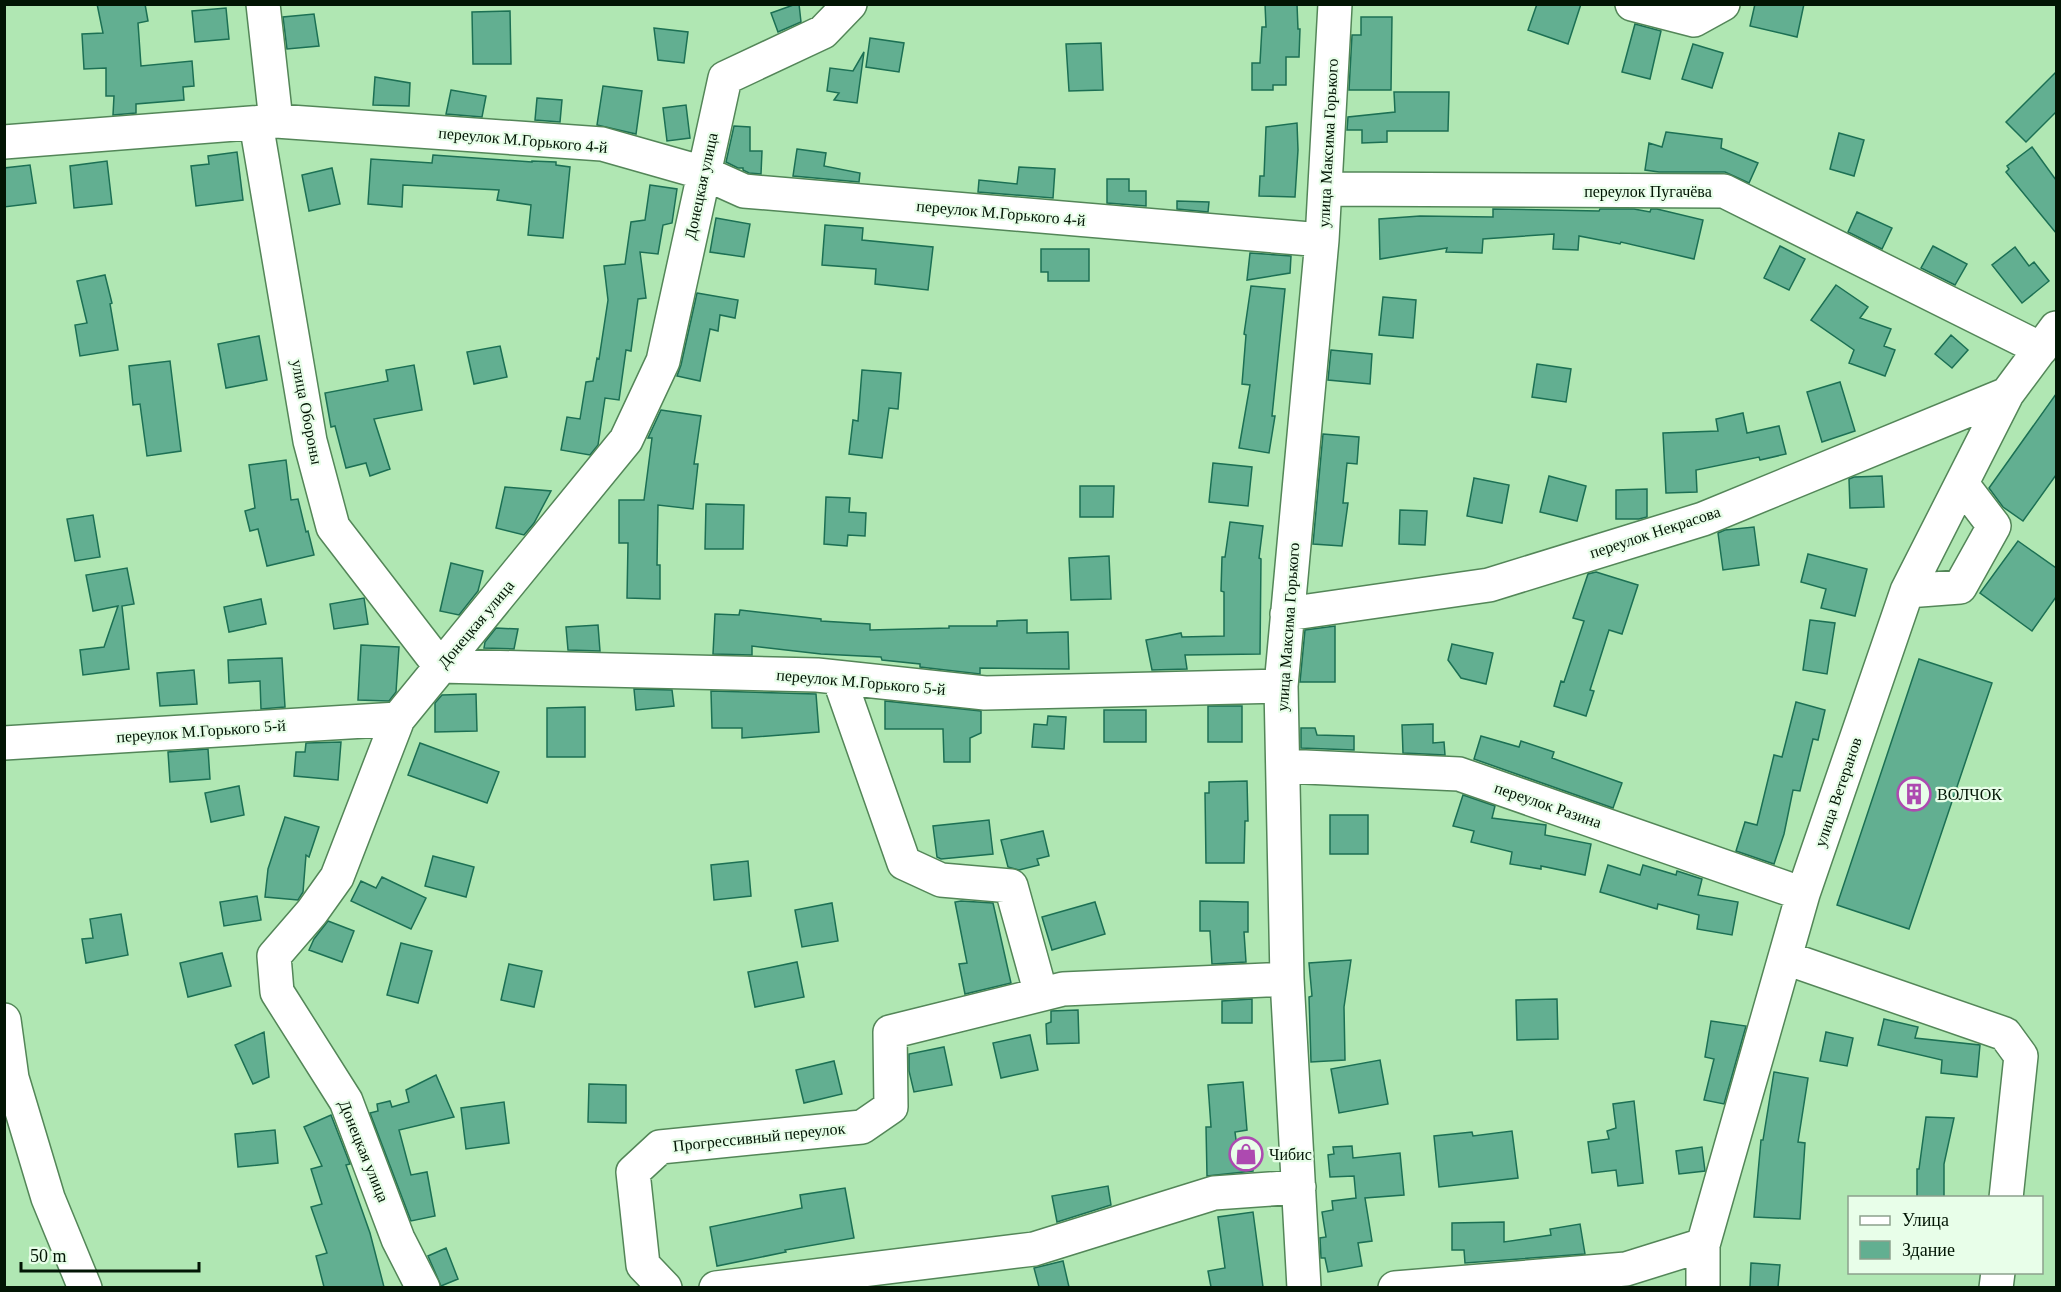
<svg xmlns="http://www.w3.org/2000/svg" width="2061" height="1292" font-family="Georgia,serif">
<rect width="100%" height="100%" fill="#b0e7b3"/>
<path fill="#62af91" stroke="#1c7054" stroke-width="1.5" d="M 97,4 L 145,4 L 148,21 L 138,23 L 141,66 L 192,61 L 194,86 L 183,87 L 184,100 L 136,104 L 136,113 L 113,115 L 114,96 L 106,96 L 106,68 L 84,69 L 82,34 L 103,33 Z
M 796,4 L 799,4 L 801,22 L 778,32 L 771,13 Z
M 1265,4 L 1297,4 L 1298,29 L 1300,29 L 1299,57 L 1286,57 L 1286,85 L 1273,85 L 1273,90 L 1252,90 L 1252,63 L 1260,63 L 1262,27 L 1266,27 Z
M 1537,4 L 1581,4 L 1568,44 L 1528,30 Z
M 1755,4 L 1804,4 L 1797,37 L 1750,26 Z
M 226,8 L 229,39 L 195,42 L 192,11 Z
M 510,11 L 511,64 L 473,64 L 472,12 Z
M 314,14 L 319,46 L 287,49 L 283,17 Z
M 1361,17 L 1392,17 L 1391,90 L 1349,90 L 1352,35 L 1361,35 Z
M 1635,24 L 1661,31 L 1650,79 L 1622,72 Z
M 654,28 L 688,32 L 684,63 L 658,60 Z
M 870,38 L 904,43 L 899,72 L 866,67 Z
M 1101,43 L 1103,90 L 1069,91 L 1066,44 Z
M 1693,44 L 1723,53 L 1712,88 L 1682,79 Z
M 864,52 L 857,103 L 834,100 L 839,93 L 827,91 L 830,68 L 853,71 Z
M 2056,72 L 2056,112 L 2026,142 L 2006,122 Z
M 375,77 L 410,83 L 409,106 L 373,105 Z
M 603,86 L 642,91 L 636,134 L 597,125 Z
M 451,90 L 486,96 L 482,117 L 446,114 Z
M 1394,92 L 1449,92 L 1448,131 L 1387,131 L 1387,142 L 1362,143 L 1362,130 L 1347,130 L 1348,117 L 1395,112 Z
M 537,98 L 562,100 L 560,122 L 535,120 Z
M 686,105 L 690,138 L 667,141 L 663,108 Z
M 1297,123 L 1298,150 L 1295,197 L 1259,196 L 1260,176 L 1264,176 L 1266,127 Z
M 734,126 L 750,127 L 750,151 L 762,151 L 761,174 L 749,173 L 743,170 L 743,168 L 738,168 L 726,162 Z
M 1666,132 L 1722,139 L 1721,148 L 1758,163 L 1749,183 L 1725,172 L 1659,172 L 1645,170 L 1649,143 L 1662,147 Z
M 1839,133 L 1864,140 L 1854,176 L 1830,169 Z
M 2032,147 L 2056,180 L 2056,233 L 2006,172 L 2009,169 L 2007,166 Z
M 797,149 L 826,153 L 824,166 L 860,173 L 859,182 L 793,176 Z
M 237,152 L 243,200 L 196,206 L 191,166 L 209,164 L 208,156 Z
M 433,155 L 532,162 L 532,161 L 556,162 L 556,165 L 570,167 L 563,238 L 528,235 L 531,205 L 497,200 L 499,190 L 403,185 L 402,207 L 368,204 L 371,159 L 432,163 Z
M 107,161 L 112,204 L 74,208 L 70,166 Z
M 30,165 L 36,203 L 4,207 L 4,168 Z
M 1019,167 L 1055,169 L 1053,198 L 978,192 L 979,180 L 1017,184 Z
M 332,168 L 340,204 L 309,211 L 302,175 Z
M 1107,179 L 1129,179 L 1129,191 L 1146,191 L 1146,206 L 1107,203 Z
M 650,185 L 677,189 L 672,223 L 663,225 L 658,254 L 640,252 L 646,298 L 638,299 L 631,351 L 626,350 L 619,400 L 605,398 L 598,445 L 590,455 L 561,450 L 567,417 L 580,419 L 586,382 L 593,381 L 597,358 L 599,359 L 608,300 L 604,266 L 625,264 L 631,222 L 645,220 Z
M 1177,201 L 1209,202 L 1208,212 L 1177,209 Z
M 1493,209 L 1599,211 L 1600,209 L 1634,209 L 1650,212 L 1651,209 L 1657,209 L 1703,220 L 1694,259 L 1621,242 L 1620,244 L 1579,236 L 1578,250 L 1553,249 L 1554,234 L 1483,239 L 1482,253 L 1446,252 L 1447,248 L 1380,259 L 1379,219 L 1420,216 L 1493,217 Z
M 1857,212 L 1892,228 L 1882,249 L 1848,232 Z
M 716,218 L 750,224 L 744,257 L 710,252 Z
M 825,225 L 863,228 L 862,240 L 933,247 L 928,290 L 875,284 L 876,269 L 822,265 Z
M 1780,246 L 1805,259 L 1789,290 L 1764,278 Z
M 1933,246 L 1967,264 L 1955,285 L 1921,268 Z
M 2015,247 L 2029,266 L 2034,262 L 2049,281 L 2022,303 L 1992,265 Z
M 1041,249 L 1089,249 L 1089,281 L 1048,281 L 1048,272 L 1041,272 Z
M 1250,253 L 1291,256 L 1290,273 L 1247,280 Z
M 105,275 L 112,303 L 110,304 L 118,350 L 80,356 L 75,325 L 87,323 L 77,281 Z
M 1836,285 L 1868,307 L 1860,318 L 1891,329 L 1884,346 L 1895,350 L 1885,376 L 1849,363 L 1854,350 L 1811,320 Z
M 1251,286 L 1285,289 L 1272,416 L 1275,416 L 1269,453 L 1239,448 L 1250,385 L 1242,384 L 1246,335 L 1244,334 Z
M 697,293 L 738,300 L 735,318 L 720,315 L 718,331 L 710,329 L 700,381 L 677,376 L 681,365 Z
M 1383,297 L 1416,300 L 1413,338 L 1379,335 Z
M 1951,335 L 1968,350 L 1952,368 L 1935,354 Z
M 259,336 L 267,380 L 226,388 L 218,344 Z
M 500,346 L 507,377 L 474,384 L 467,352 Z
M 1331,350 L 1372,354 L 1370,384 L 1328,380 Z
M 170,361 L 181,451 L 147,456 L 140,404 L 133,405 L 129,366 Z
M 1537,364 L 1571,369 L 1566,402 L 1532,397 Z
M 414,365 L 422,410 L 374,419 L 390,469 L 370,476 L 366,463 L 346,468 L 335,426 L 331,427 L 325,393 L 388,381 L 386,370 Z
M 862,370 L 901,373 L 898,409 L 889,408 L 882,458 L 849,454 L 853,420 L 858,421 Z
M 1840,382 L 1855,431 L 1822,442 L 1807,392 Z
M 2056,394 L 2056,475 L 2023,521 L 2003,507 L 1989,488 Z
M 661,410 L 701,416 L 694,464 L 698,464 L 693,509 L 658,505 L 657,565 L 660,565 L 660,599 L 627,598 L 628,543 L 619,543 L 619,500 L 644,500 L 652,438 L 648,438 Z
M 1743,413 L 1747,433 L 1779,426 L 1786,454 L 1760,460 L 1759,457 L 1696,470 L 1697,492 L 1666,493 L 1663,433 L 1718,431 L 1716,419 Z
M 1323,434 L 1359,437 L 1357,464 L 1347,463 L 1343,503 L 1348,503 L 1342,546 L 1313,544 Z
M 286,460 L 291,500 L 298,499 L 306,532 L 308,531 L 314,555 L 267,566 L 258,529 L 250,531 L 245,511 L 255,508 L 249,465 Z
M 1213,463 L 1252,467 L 1248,506 L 1209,502 Z
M 1549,476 L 1586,486 L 1577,521 L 1540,512 Z
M 1882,476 L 1884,507 L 1850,508 L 1849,479 L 1854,477 Z
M 1474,478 L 1509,485 L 1502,523 L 1467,516 Z
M 1080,486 L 1114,486 L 1113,517 L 1080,517 Z
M 505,487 L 551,491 L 534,523 L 524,535 L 496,528 Z
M 1647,489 L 1647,517 L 1639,519 L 1616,519 L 1616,490 Z
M 826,497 L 850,498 L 849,512 L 866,513 L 865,536 L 848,535 L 847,546 L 824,544 Z
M 706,504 L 744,505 L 743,549 L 705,549 Z
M 1400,510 L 1427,511 L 1425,545 L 1399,544 Z
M 93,515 L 100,557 L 75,561 L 67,519 Z
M 1230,522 L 1263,526 L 1259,558 L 1261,559 L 1260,654 L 1185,655 L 1187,669 L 1152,670 L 1146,640 L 1181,633 L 1182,637 L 1224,636 L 1224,592 L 1221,591 L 1222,557 L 1225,557 Z
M 1754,527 L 1759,565 L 1723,570 L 1718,533 L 1725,530 Z
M 2018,541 L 2056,568 L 2056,597 L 2032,631 L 1980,593 Z
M 1808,554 L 1867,569 L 1855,616 L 1821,608 L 1826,589 L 1801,582 Z
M 1109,556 L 1111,599 L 1071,600 L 1069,558 Z
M 451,563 L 483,571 L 478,591 L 459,615 L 440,611 Z
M 127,568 L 134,604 L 122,606 L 129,669 L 83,675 L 80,650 L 104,647 L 118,606 L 93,611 L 86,575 Z
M 1596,572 L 1638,585 L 1622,634 L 1609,630 L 1590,690 L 1594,691 L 1586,716 L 1554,706 L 1561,681 L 1564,682 L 1584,621 L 1573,618 L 1588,574 Z
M 364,598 L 368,624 L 334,629 L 330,604 Z
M 261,599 L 266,624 L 229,632 L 224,607 Z
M 740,610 L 821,619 L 821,621 L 870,624 L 870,630 L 949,628 L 949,626 L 997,626 L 997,621 L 1027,620 L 1027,633 L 1068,632 L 1069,669 L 980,668 L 980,674 L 920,667 L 920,664 L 882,660 L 881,657 L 821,654 L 752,646 L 752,655 L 713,654 L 715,614 L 739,615 Z
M 1810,620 L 1835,623 L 1827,674 L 1803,670 Z
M 598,625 L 600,651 L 568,650 L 566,627 Z
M 1335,626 L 1335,682 L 1300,682 L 1305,630 Z
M 496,628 L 518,629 L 514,649 L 484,648 L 485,642 Z
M 1452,644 L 1493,653 L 1486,684 L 1461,678 L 1448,660 Z
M 361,645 L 399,647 L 396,692 L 389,701 L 358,700 Z
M 282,658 L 285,707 L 261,709 L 260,681 L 229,683 L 228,660 Z
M 1919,659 L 1992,683 L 1909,929 L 1837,905 Z
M 194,670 L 197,704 L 160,706 L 157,673 Z
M 634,689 L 672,690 L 674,706 L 636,710 Z
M 711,691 L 816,694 L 819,732 L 742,738 L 742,728 L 712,728 Z
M 476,694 L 477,731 L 435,732 L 435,703 L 442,695 Z
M 885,701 L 981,711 L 981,733 L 970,738 L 970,762 L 944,762 L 943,729 L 885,729 Z
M 1796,702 L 1825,710 L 1818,740 L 1813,739 L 1800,791 L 1793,790 L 1784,834 L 1774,864 L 1736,851 L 1745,822 L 1757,825 L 1774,755 L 1782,757 Z
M 1208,706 L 1242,706 L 1242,742 L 1208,742 Z
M 585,707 L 585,757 L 547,757 L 547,708 Z
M 1104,710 L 1146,710 L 1146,742 L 1104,742 Z
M 1048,716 L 1066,717 L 1064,749 L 1032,747 L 1034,724 L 1047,725 Z
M 1433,724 L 1433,743 L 1444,742 L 1445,755 L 1403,753 L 1402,725 Z
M 1301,728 L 1315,728 L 1317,735 L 1354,736 L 1354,750 L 1301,748 Z
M 1481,736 L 1519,747 L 1521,741 L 1554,752 L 1552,758 L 1622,783 L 1613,808 L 1474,759 Z
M 341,742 L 338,780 L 294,776 L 296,752 L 305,752 L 306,743 Z
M 420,743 L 499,772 L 487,803 L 408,775 Z
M 208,749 L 210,779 L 170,782 L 168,752 Z
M 1247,781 L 1248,821 L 1245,821 L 1244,863 L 1206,863 L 1205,793 L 1209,793 L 1209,782 Z
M 239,786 L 244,815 L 211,822 L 205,793 Z
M 1463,795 L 1495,806 L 1492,818 L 1546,825 L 1545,835 L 1591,844 L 1585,875 L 1541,866 L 1541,869 L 1510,864 L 1512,852 L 1471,842 L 1474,831 L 1453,826 Z
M 1330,815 L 1368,815 L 1368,854 L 1330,854 Z
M 285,817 L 319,827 L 309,857 L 306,855 L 303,892 L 298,900 L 265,897 L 268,869 Z
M 989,820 L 993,854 L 941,859 L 937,857 L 933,826 Z
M 1043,831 L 1049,856 L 1037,859 L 1039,865 L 1019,870 L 1008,867 L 1001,840 Z
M 433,856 L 474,867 L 466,897 L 425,886 Z
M 748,861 L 751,896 L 714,900 L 711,865 Z
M 1608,865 L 1640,875 L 1643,865 L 1676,875 L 1677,871 L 1702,879 L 1698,895 L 1738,902 L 1732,935 L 1697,929 L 1699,915 L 1658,904 L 1657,909 L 1600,892 Z
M 382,877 L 426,898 L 411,929 L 351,901 L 361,881 L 376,888 Z
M 257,896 L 261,920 L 224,926 L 220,902 Z
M 961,901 L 993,903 L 1011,983 L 965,994 L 959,964 L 967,963 L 955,902 Z
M 1200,901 L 1248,902 L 1248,932 L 1244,932 L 1246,962 L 1212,964 L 1210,931 L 1200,931 Z
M 1095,902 L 1105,934 L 1052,950 L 1042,917 Z
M 832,903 L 838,941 L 802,947 L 795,910 Z
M 121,914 L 128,955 L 86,963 L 82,939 L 93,938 L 90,919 Z
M 328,921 L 354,931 L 342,962 L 309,950 L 314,939 Z
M 401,943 L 432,951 L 418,1003 L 387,995 Z
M 222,953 L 231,986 L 188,997 L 180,963 Z
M 1351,960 L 1344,1007 L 1345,1060 L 1311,1062 L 1309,997 L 1312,996 L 1309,963 Z
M 797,962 L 804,997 L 755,1007 L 748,972 Z
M 509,964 L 542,971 L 534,1007 L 501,1000 Z
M 1252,999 L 1252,1023 L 1222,1023 L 1222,1001 Z
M 1557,999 L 1558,1039 L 1517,1040 L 1516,1000 Z
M 1078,1010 L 1079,1043 L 1047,1044 L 1046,1024 L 1051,1022 L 1051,1011 Z
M 1884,1019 L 1918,1027 L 1915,1038 L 1980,1045 L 1977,1077 L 1941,1073 L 1942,1060 L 1878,1045 Z
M 1711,1021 L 1746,1026 L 1724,1104 L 1704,1100 L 1714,1059 L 1705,1057 Z
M 264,1032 L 269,1077 L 253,1084 L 235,1045 Z
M 1826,1032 L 1853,1038 L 1847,1066 L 1820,1061 Z
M 1030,1035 L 1038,1070 L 1001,1078 L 993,1043 Z
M 944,1047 L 952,1085 L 914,1092 L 909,1071 L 909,1054 Z
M 1380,1060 L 1388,1104 L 1339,1113 L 1331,1069 Z
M 834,1061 L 842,1094 L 804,1103 L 796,1070 Z
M 1774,1072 L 1808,1078 L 1798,1142 L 1805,1143 L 1800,1219 L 1754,1217 L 1761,1140 L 1763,1140 Z
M 436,1075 L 454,1117 L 399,1130 L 411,1175 L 427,1172 L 435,1216 L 411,1221 L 370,1113 L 378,1111 L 377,1104 L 390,1101 L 392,1107 L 409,1102 L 406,1090 Z
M 1243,1082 L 1247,1130 L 1235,1132 L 1238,1155 L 1252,1154 L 1253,1171 L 1207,1176 L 1206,1127 L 1211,1127 L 1208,1085 Z
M 589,1084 L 626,1085 L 626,1123 L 588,1122 Z
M 1634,1101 L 1643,1183 L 1618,1186 L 1616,1170 L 1592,1173 L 1588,1142 L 1609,1139 L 1607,1131 L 1616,1128 L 1613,1104 Z
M 504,1102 L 509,1143 L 466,1149 L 461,1108 Z
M 331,1115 L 350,1164 L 346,1165 L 370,1233 L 384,1287 L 324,1287 L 316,1256 L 327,1253 L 311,1207 L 322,1204 L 311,1169 L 322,1166 L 304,1127 Z
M 1926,1117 L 1954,1118 L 1944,1164 L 1944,1197 L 1917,1197 L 1917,1169 L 1919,1169 Z
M 275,1130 L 278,1163 L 238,1167 L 235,1134 Z
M 1512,1131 L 1518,1178 L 1439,1187 L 1434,1136 L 1472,1132 L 1473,1136 Z
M 1352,1146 L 1353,1158 L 1400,1153 L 1404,1195 L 1365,1198 L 1372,1241 L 1358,1243 L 1362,1266 L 1328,1272 L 1325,1258 L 1321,1258 L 1320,1238 L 1326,1237 L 1322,1212 L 1333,1210 L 1332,1201 L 1356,1198 L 1354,1176 L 1330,1177 L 1328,1155 L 1334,1154 L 1333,1147 Z
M 1702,1147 L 1705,1171 L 1679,1174 L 1676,1151 Z
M 1108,1186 L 1111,1205 L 1057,1222 L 1052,1196 Z
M 845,1188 L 854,1238 L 785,1250 L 786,1252 L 717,1266 L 710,1227 L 802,1208 L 800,1195 Z
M 1253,1212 L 1263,1287 L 1211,1287 L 1208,1271 L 1225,1268 L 1218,1217 Z
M 1504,1222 L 1504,1242 L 1551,1235 L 1550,1229 L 1580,1224 L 1585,1254 L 1465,1263 L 1464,1250 L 1452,1250 L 1452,1223 Z
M 446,1248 L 458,1279 L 441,1286 L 428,1256 Z
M 1063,1261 L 1069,1287 L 1039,1287 L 1034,1268 Z
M 1751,1263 L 1780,1265 L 1778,1287 L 1750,1287 Z"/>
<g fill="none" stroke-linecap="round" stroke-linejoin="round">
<defs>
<path id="minor" d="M 263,4 L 276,121
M 1632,4 L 1694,20 L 1723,4
M 256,123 L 310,441 L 333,527 L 440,666 L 817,675 L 985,693 L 1281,686
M 4,142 L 276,121 L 602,144 L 704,173 L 744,191 L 1322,240
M 1325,189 L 1724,191 L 2041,349
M 1907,591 L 1960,587 L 1994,526 L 1962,484
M 1287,614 L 1489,585 L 1703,519 L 2007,394
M 839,678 L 904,863 L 941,880 L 1011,886 L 1041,994
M 4,743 L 398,719
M 1283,766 L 1459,774 L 1803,894
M 1786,958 L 2005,1034 L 2021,1056 L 2006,1198
M 4,1020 L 12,1078 L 48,1198 L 85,1288
M 423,1288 L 398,1239 L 346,1101 L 277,992 L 274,956 L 312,912 L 337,877 L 398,719 L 626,440 L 663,361 L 725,78 L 823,32 L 850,4
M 665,1288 L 643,1265 L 633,1172 L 660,1147 L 862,1127 L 891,1107 L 890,1032 L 1063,989 L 1287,979
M 716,1288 L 1034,1249 L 1214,1193 L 1299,1187
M 1304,1288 L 1287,979 L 1281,686 L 1322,240 L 1335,4
M 1395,1288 L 1626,1269 L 1703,1245
M 1703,1288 L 1703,1245 L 1803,894 L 1907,591 L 2007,394 L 2056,328
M 1996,1288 L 1998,1272"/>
</defs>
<use href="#minor" stroke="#538658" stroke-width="36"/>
<use href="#minor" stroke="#fff" stroke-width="33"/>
</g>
<defs>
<symbol id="building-ring" viewBox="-11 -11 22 22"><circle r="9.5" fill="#e8fee9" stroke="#ad4ab0" stroke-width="1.5"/><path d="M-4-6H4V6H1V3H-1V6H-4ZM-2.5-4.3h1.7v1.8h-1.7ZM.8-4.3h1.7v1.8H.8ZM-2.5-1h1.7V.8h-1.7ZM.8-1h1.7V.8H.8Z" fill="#ad4ab0"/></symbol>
<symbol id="shop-ring" viewBox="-11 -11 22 22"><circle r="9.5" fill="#e8fee9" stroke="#ad4ab0" stroke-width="1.5"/><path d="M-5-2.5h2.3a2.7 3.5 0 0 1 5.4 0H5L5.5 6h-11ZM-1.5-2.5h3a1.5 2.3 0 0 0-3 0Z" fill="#ad4ab0"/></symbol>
</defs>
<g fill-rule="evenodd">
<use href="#building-ring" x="1895" y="775" width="38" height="38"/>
<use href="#shop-ring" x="1227" y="1135" width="38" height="38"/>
</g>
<g text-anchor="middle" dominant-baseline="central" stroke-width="4.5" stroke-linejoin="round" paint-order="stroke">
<g font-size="16" fill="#021504" stroke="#e8fee9">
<text transform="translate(523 140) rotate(5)">переулок М.Горького 4-й</text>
<text transform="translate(1328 143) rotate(-87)">улица Максима Горького</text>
<text transform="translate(701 186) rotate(-78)">Донецкая улица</text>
<text x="1648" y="191">переулок Пугачёва</text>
<text transform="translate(1001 213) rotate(5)">переулок М.Горького 4-й</text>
<text transform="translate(307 412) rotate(79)">улица Обороны</text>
<text transform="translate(1655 532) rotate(-18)">переулок Некрасова</text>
<text transform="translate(476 624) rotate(-50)">Донецкая улица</text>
<text transform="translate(1288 627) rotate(-86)">улица Максима Горького</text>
<text transform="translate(861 682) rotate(5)">переулок М.Горького 5-й</text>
<text transform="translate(201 731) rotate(-4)">переулок М.Горького 5-й</text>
<text transform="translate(1838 792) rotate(-71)">улица Ветеранов</text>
<text transform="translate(1548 805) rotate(19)">переулок Разина</text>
<text transform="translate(759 1137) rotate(-6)">Прогрессивный переулок</text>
<text transform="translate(364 1151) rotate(68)">Донецкая улица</text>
</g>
<g font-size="16" fill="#021504" stroke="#e8fee9" text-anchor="start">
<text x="1937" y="794">ВОЛЧОК</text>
<text x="1269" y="1154">Чибис</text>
</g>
</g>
<rect width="2061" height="1292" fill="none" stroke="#021504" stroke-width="12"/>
<rect x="1848" y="1196" width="195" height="78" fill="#e8fee9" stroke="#8ca18d" stroke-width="1.5"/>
<rect x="1860" y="1216" width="30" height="9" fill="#ffffff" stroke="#8ca18d" stroke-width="1.5"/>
<text x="1902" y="1226" font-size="18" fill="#021504">Улица</text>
<rect x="1860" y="1241" width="30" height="18" fill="#62af91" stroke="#8ca18d" stroke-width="1.5"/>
<text x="1902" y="1256" font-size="18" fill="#021504">Здание</text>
<path d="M21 1262v9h178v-9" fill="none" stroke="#021504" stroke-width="3"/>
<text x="30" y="1262" font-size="18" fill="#021504" stroke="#e8fee9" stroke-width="4.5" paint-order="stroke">50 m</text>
</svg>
